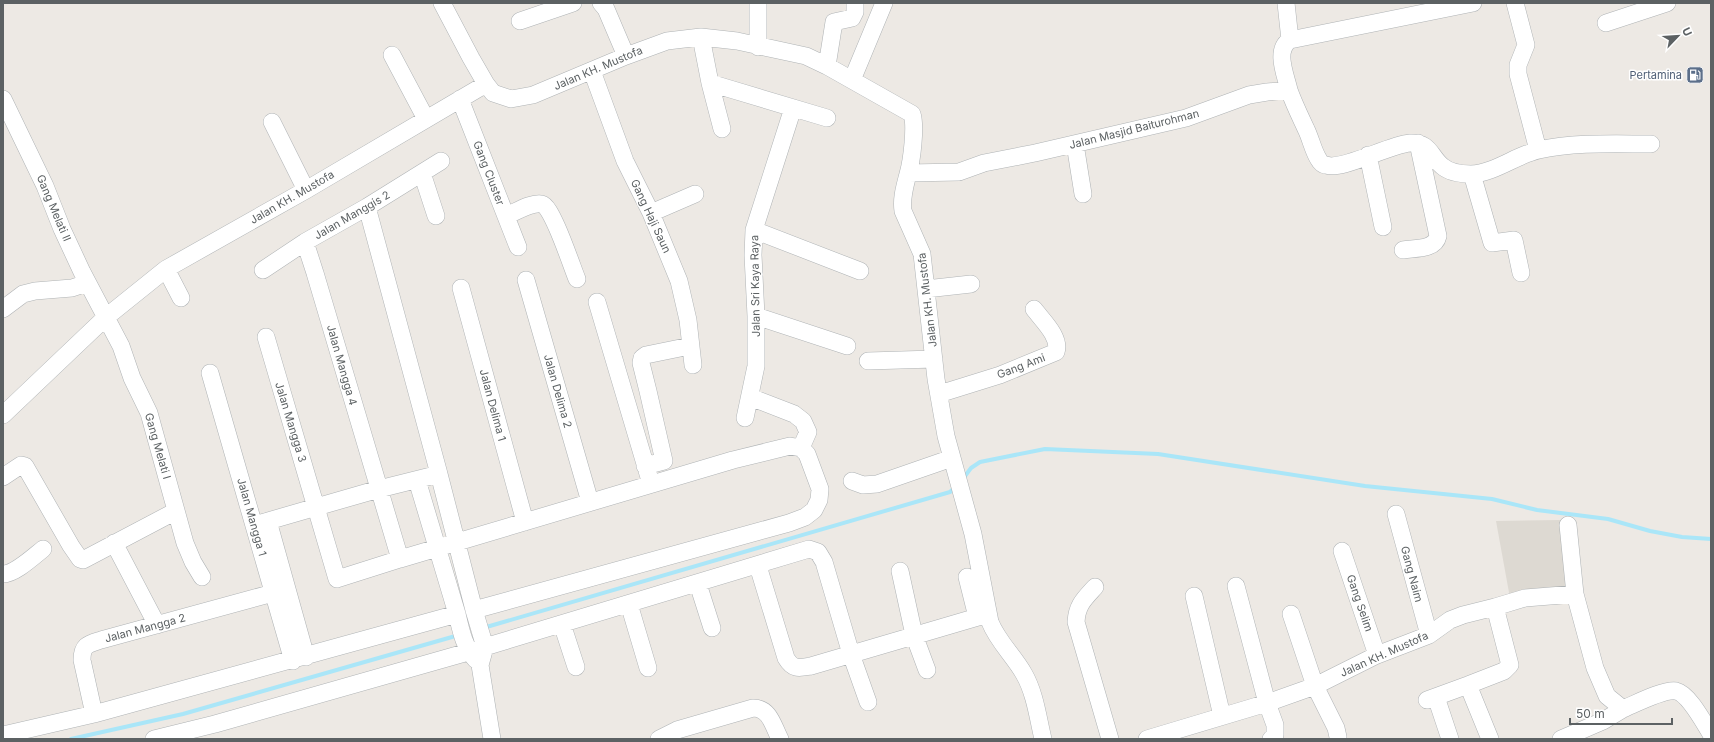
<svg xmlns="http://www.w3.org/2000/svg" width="1714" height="742" font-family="Inter,sans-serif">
<rect width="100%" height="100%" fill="#ede9e4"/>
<path fill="#ddd9d2" d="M 1561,520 L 1571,591 L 1510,598 L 1496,521 Z"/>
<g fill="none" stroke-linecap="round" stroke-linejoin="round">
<path stroke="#aae6f8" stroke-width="4" d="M 962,480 L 971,468 L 980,462 L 1045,449 L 1158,454 L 1365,486 L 1492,499 L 1537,510 L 1608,519 L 1650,531 L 1682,537 L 1711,539
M 483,628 L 950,492 L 956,486
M 71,739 L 183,714 L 459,635"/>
<defs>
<path id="minor" d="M 442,3 L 471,58 L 486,84 L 493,93 L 511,99 L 533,95 L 626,56 L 667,41 L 701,37 L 737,41 L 806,56 L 827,66 L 912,114 C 916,126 912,160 908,174 C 905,186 901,198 903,211 L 922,254 L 936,379 L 946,436 L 973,534 L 990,622 C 998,642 1014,656 1024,674 C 1035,693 1038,718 1043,739
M 601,3 L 606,9 L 626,56
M 758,3 L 758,47
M 1286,3 L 1290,40
M 1515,3 L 1526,45 L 1518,65 L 1518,74 L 1538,150
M 520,21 L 573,3
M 1606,23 L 1667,3
M 701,37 L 710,83 L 827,118
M 392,55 L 426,119
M 827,66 L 834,22 L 852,18 L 855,12 L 855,3
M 592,71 L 625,161 L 651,213 L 679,281 L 688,320 L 693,365
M 852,80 L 884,3
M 710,83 L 722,129
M 1289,90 C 1286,76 1274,50 1290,40 L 1473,3
M 3,99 L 45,186 L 62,229 L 82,272 L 121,346 L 132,378 L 149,413 L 185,543 L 193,562 L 202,577
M 460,99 L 518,247
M 272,122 L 306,190
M 1075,144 L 1083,194
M 1368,155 L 1383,227
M 422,173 L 436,216
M 909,173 L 959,172 L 984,163 L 1035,153 L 1186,118 L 1249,95 L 1267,92 L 1289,90 C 1294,104 1300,116 1306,129 C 1311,139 1313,151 1319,160 C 1320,162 1323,165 1326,165 C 1342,171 1388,145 1410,143 C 1430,142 1430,156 1442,166 C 1450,173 1461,174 1471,174 C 1495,173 1516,155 1539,150 C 1576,142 1614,144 1651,144
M 1472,174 L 1492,243 L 1514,240 L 1521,273
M 651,213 L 695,194
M 506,216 C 516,212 531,202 542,204 C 552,206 572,267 577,279
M 754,230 L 860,271
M 1403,250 C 1415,248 1435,250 1438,236 L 1418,143
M 166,269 L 181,298
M 263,270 L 305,242 L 367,207 L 441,161
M 526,280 L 590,502
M 461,288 L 525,522
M 926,289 L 971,284
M 597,302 L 651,484
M 3,309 L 23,294 L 35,291 L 72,288 L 87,283
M 756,316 L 847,346
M 266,337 L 337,579 L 400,559 L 315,273 L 305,242
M 868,361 L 934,359
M 210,373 L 293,661
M 939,394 L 1000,375 L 1056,352 C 1061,337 1042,320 1034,309
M 750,397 L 794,414 L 803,421 L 808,432 L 801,448
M 3,415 L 105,318 L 166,269 L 306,190 L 486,84
M 745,418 L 756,366 L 756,316 L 753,255 L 754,230 L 793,108
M 645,466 L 664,461 L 648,391 L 641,363 L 642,358 L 646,355 L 690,346
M 439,474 L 474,610 L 485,647 L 480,665 L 492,739
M 3,477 L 21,465 L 25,466 L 71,546 L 80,559 L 83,560 L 176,511
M 417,480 L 457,614 C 461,631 464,647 476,660
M 852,481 L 863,485 L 877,484 L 952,458
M 1396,514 L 1429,635
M 268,521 L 306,657
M 254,525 L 379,489 L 439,474 L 367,207
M 1568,525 L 1575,594 L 1595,668 L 1607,696 L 1623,709 C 1635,704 1664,689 1676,691 C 1689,694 1704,723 1711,734
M 114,543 L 157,625
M 1342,551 L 1377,655
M 400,559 L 733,460 L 790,446 L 801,448 L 807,454 L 820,489 L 819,500 L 814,510 L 805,517 L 789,523 L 474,610
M 758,566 L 786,658 C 793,670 799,668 811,666 L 988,614
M 900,571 L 914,635 L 927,670
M 3,574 C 15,574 34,556 43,549
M 967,577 L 977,617
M 698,584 L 712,628
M 1236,586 L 1267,703 L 1275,725 L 1275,735 L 1271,739
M 1095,587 C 1084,599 1077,605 1076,622 L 1110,739
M 1194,596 L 1222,716
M 629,604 L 648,668
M 1291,614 L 1315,686 L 1336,728 L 1338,737
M 562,624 L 576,667
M 1436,697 L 1450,739
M 1427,700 L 1468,685
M 94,714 L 82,660 C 82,645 88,644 101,640 L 273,593
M 3,735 L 94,714 L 457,614
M 154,739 L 215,724 L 468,652 L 809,549 L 818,552 L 824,562 L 851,654 L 868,702
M 659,739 L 677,730 L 753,708 C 770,708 773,726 780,739
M 1147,739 L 1267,703 L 1315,686 L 1377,655 L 1429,635 L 1450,620 L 1463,615 L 1495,607 L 1525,598 L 1575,594
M 1490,739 L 1468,685 L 1504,671 L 1510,665 L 1495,607
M 1561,739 L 1603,721 L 1623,709"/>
</defs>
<use href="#minor" stroke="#afb3b5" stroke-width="18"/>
<use href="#minor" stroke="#fff" stroke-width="17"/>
</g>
<defs>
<symbol id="fuel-square" viewBox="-11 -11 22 22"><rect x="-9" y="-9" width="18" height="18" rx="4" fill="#5c6f8a" stroke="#fff"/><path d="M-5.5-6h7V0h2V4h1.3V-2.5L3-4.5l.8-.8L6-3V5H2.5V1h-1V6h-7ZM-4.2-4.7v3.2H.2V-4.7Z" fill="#fff"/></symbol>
</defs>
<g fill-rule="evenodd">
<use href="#fuel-square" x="1685" y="65" width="20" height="20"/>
</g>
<g text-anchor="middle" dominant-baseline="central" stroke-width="3" stroke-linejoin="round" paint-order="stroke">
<g font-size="11" fill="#5c6163" stroke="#fff">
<text transform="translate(598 68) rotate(-23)">Jalan KH. Mustofa</text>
<text transform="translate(1134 129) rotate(-14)">Jalan Masjid Baiturohman</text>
<text transform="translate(489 173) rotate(69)">Gang Cluster</text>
<text transform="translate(292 197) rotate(-30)">Jalan KH. Mustofa</text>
<text transform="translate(54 208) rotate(67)">Gang Melati II</text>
<text transform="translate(352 215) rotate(-30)">Jalan Manggis 2</text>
<text transform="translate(651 216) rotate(65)">Gang Haji Saun</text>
<text transform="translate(755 286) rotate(-91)">Jalan Sri Kaya Raya</text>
<text transform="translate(927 300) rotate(-97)">Jalan KH. Mustofa</text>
<text transform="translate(342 365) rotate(74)">Jalan Mangga 4</text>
<text transform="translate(1021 366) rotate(-21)">Gang Ami</text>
<text transform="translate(558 391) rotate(74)">Jalan Delima 2</text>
<text transform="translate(493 405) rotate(75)">Jalan Delima 1</text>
<text transform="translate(291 422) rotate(73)">Jalan Mangga 3</text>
<text transform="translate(158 446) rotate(74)">Gang Melati I</text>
<text transform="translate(252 517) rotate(74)">Jalan Mangga 1</text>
<text transform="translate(1412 574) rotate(75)">Gang Naim</text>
<text transform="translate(1360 603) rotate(71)">Gang Selim</text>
<text transform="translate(145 628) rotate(-15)">Jalan Mangga 2</text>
<text transform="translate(1384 654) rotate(-24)">Jalan KH. Mustofa</text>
</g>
<g font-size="11" fill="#4e5e75" stroke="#fff" text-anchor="end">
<text x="1682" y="75">Pertamina</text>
</g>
</g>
<rect width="1714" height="742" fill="none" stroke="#5c6163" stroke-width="8"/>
<g transform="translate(1678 36) rotate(65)" stroke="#ffffff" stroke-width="3" paint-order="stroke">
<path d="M0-3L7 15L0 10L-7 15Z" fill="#5c6163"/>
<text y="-6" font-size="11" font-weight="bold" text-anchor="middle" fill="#5c6163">U</text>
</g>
<path d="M1570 718v6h102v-6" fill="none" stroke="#5c6163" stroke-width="2"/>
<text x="1576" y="718" font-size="12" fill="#5c6163" stroke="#ffffff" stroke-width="3" paint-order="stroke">50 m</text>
</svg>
